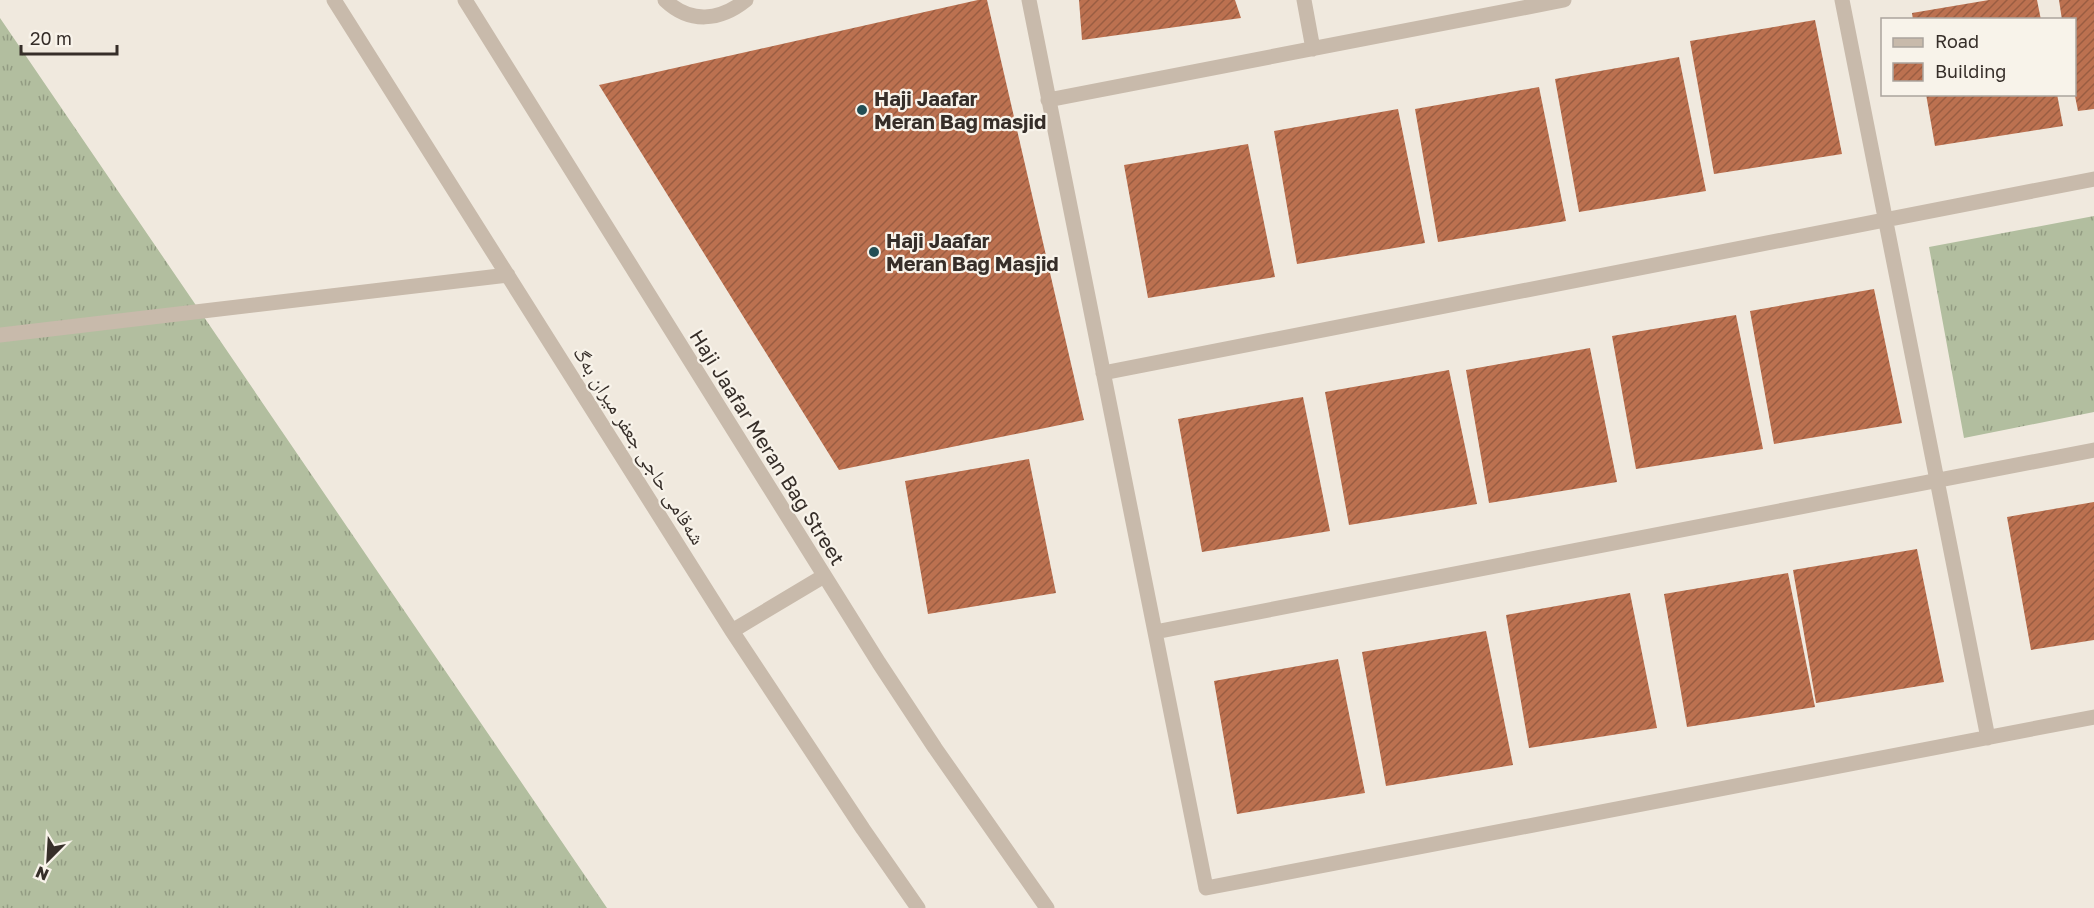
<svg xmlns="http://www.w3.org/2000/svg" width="2094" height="908" font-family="'Golos Text','Noto Naskh Arabic',sans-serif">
<defs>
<pattern id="grass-tufts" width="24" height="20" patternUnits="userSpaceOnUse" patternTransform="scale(1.5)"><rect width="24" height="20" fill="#b2be9f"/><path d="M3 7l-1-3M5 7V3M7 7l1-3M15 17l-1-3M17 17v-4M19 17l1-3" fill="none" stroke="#929b82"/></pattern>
<pattern id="building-hatch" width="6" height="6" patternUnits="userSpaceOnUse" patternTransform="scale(1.5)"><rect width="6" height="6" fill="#bc7150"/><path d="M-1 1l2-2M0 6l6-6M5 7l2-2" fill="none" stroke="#9a5d42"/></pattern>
</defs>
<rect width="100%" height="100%" fill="#f0e9de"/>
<path fill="url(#grass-tufts)" d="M 0,18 L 607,908 L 0,908 Z
M 2094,216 L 2094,412 L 1964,438 L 1929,247 Z"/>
<path fill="url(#building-hatch)" d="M 978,0 L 987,0 L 1084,420 L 839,470 L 599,85 Z
M 1079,0 L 1235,0 L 1241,18 L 1082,40 Z
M 1989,0 L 2037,0 L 2041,20 L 1913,20 L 1912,13 Z
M 2059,0 L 2094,0 L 2094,109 L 2078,111 L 2074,91 L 2074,20 L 2062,20 Z
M 1815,20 L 1842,154 L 1714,174 L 1690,41 Z
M 1679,57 L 1706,191 L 1579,212 L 1555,79 Z
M 1539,87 L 1566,221 L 1438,242 L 1415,109 Z
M 1926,94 L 2057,94 L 2063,126 L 1935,146 Z
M 1398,109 L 1425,243 L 1297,264 L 1274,131 Z
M 1248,144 L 1275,277 L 1148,298 L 1124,165 Z
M 1874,289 L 1902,423 L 1774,444 L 1750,311 Z
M 1736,315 L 1763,449 L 1636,469 L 1612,336 Z
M 1590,348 L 1617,482 L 1489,503 L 1466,370 Z
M 1449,370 L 1477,504 L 1349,525 L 1325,392 Z
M 1303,397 L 1330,531 L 1202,552 L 1178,419 Z
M 1029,459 L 1056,593 L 928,614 L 905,481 Z
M 2094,502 L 2094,640 L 2031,650 L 2007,517 Z
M 1917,549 L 1944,682 L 1816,703 L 1793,570 Z
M 1788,573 L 1815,707 L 1687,727 L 1664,594 Z
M 1630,593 L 1657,728 L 1529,748 L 1506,615 Z
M 1486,631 L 1513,765 L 1386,786 L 1362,652 Z
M 1338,659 L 1365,793 L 1237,814 L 1214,681 Z"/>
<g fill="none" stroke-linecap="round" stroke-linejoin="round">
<path stroke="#c8baab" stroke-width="15" d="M 334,0 L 732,631 L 863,829 L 918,908
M 465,0 L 879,663 L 935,748 L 1047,908
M 665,0 C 690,24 720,21 746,0
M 1029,0 L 1206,888 L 2094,717
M 1304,0 L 1313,49
M 1842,0 L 1988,738
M 1048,100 L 1564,0
M 0,335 L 508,275
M 1103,373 L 2094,179
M 732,631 L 824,576
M 1155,632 L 2094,450"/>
</g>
<g fill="#224e54" stroke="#f8f3ea" stroke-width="2">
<circle cx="862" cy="110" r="6"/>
<circle cx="874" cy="252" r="6"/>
</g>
<g text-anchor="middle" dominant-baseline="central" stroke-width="4.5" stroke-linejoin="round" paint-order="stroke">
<g font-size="20" font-weight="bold" fill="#362e29" stroke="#f8f3ea" text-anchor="start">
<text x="874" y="98">Haji Jaafar<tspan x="874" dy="23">Meran Bag masjid</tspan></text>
<text x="886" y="240">Haji Jaafar<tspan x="886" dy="23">Meran Bag Masjid</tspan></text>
</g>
<g font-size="20" fill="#362e29" stroke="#f8f3ea">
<text transform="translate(640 445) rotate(58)">شەقامی حاجی جعفر میران بەگ</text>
<text transform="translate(768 447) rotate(58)">Haji Jaafar Meran Bag Street</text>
</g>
</g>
<rect x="1881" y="18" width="195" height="78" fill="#f8f3ea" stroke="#aaa49d" stroke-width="1.5"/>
<rect x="1893" y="38" width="30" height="9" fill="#c8baab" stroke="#aaa49d" stroke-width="1.5"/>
<text x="1935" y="48" font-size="18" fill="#362e29">Road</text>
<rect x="1893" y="63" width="30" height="18" fill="url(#building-hatch)" stroke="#aaa49d" stroke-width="1.5"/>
<text x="1935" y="78" font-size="18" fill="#362e29">Building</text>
<g transform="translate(48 860) rotate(204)" stroke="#f8f3ea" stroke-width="4.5" paint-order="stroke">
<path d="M0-4.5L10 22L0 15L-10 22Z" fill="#362e29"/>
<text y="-9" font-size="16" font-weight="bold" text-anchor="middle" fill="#362e29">N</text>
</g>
<path d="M21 45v9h96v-9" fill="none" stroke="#362e29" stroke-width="3"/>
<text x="30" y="45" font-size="18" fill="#362e29" stroke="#f8f3ea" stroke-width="4.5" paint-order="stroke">20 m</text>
</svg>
